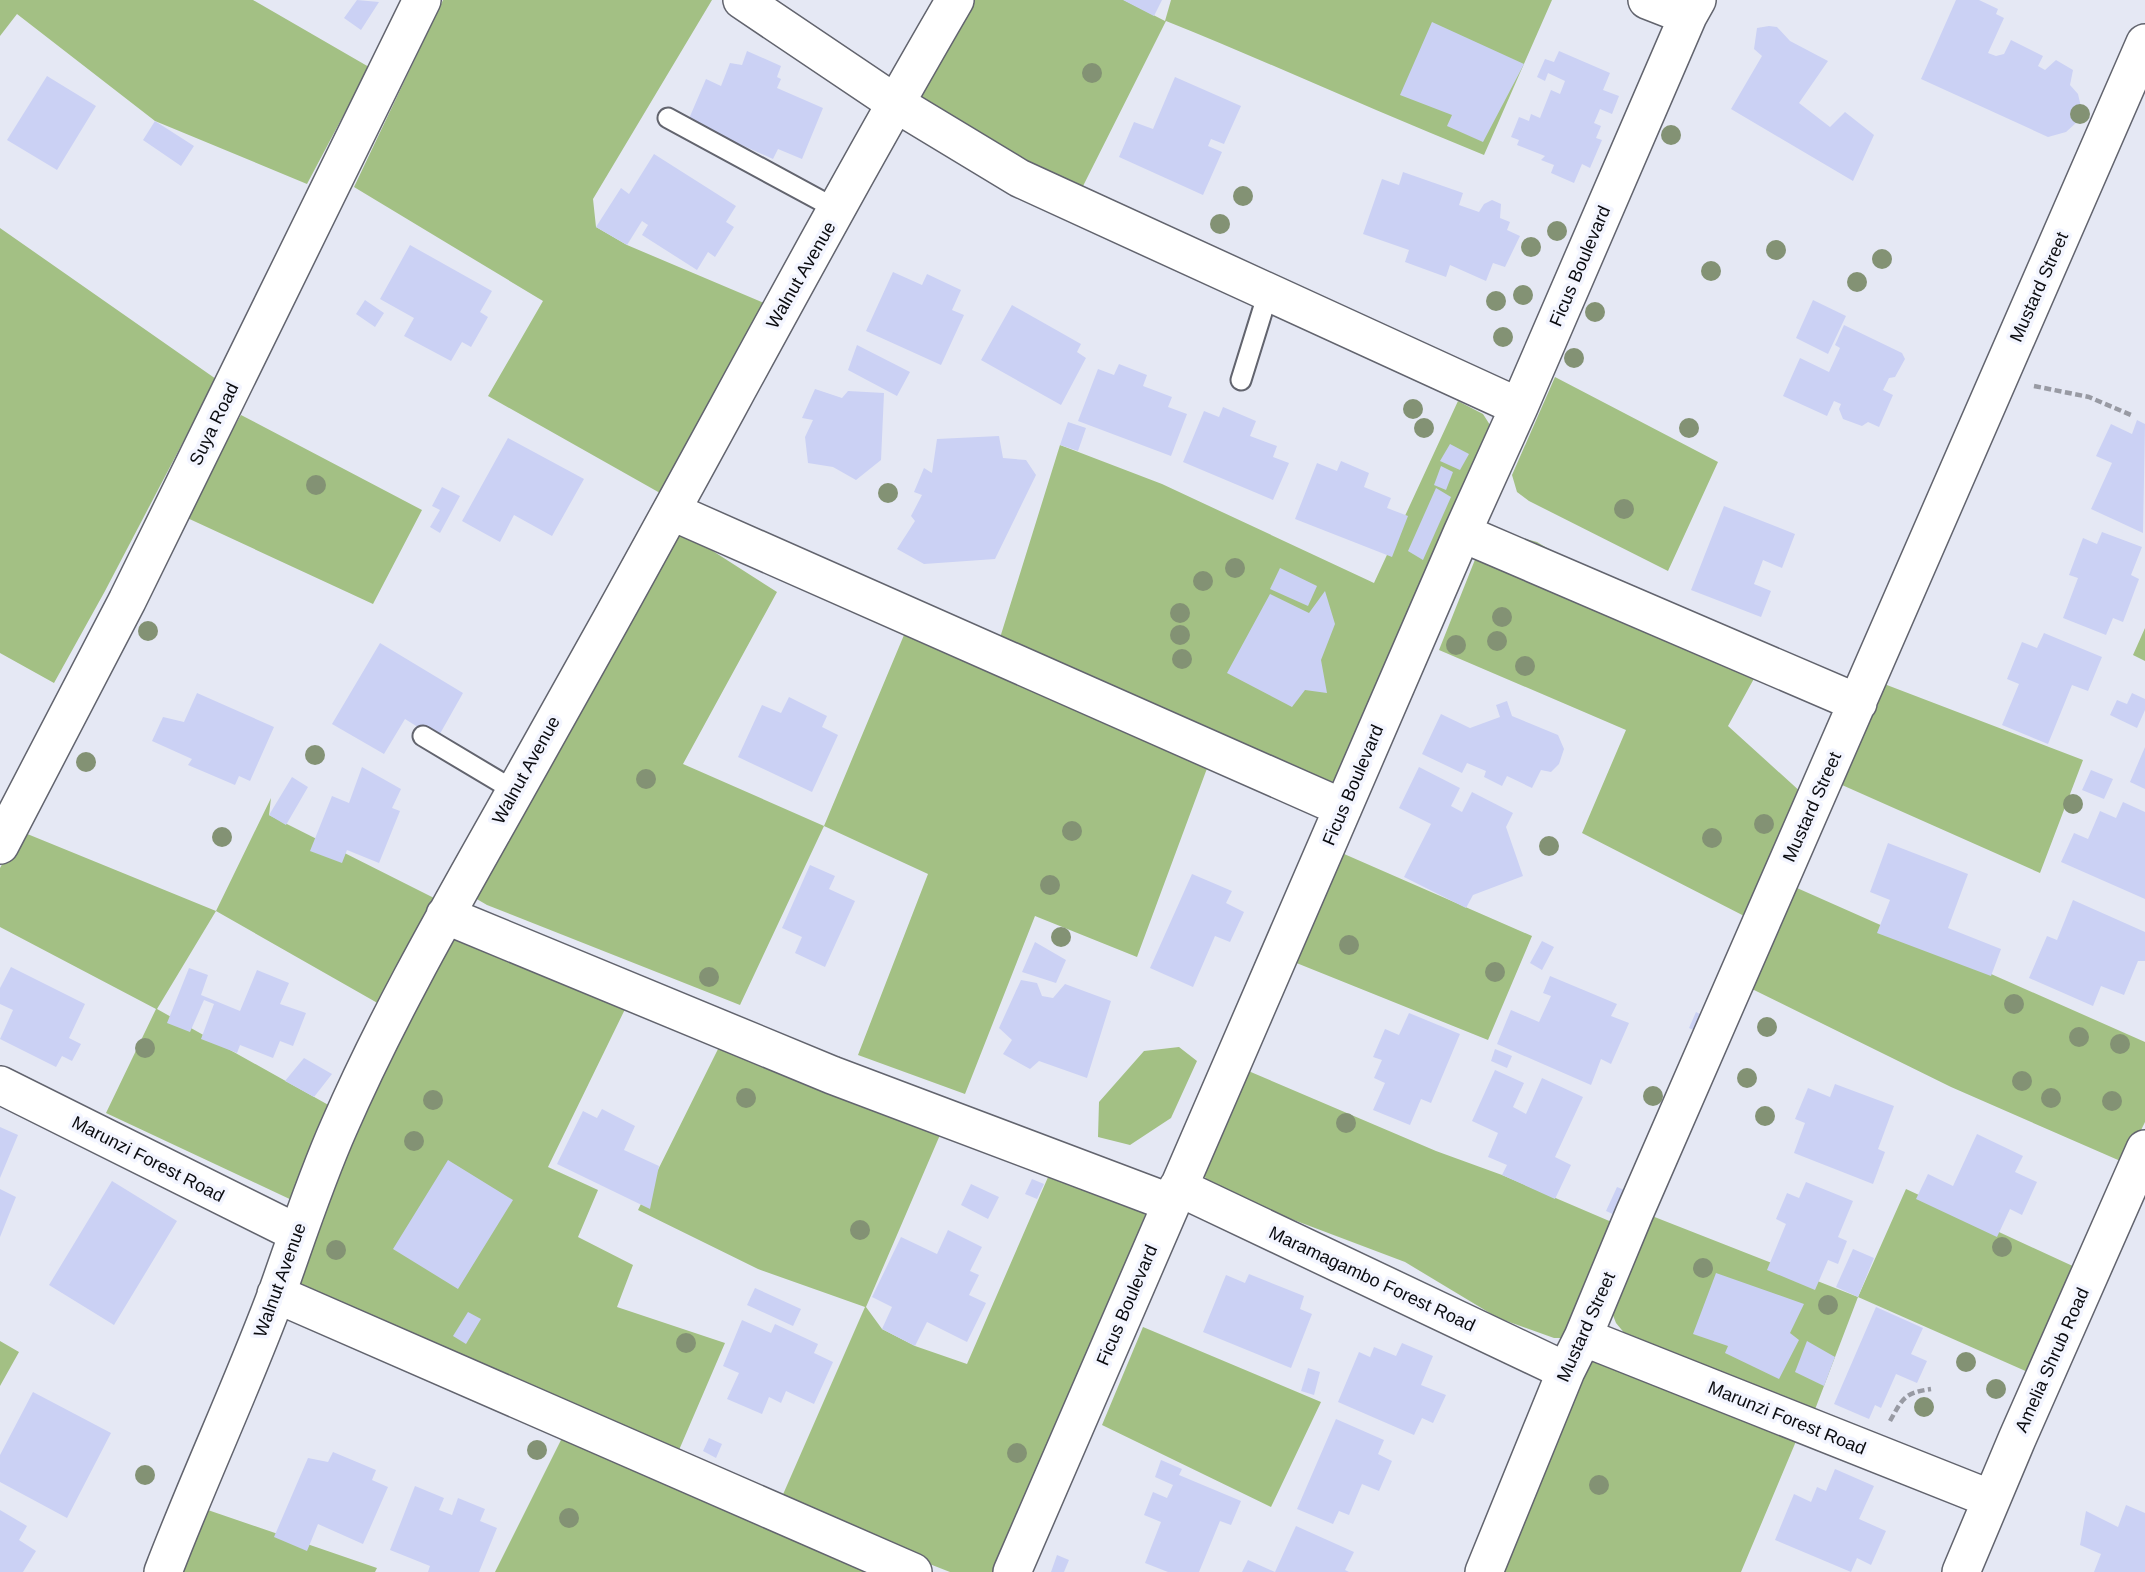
<svg xmlns="http://www.w3.org/2000/svg" width="2145" height="1572" font-family="Helvetica,sans-serif">
<rect width="100%" height="100%" fill="#e5e8f4"/>
<path fill="#a3c084" d="M 0,0 L 253,0 L 369,67 L 307,184 L 155,121 L 17,14 L 0,36 Z
M 443,0 L 712,0 L 593,199 L 596,227 L 627,245 L 771,306 L 660,493 L 488,396 L 543,301 L 354,187 Z
M 965,0 L 1124,0 L 1165,21 L 1171,0 L 1552,0 L 1484,155 C 1377,112 1273,64 1166,21 L 1078,196 L 916,95 Z
M 0,228 L 216,379 L 105,591 L 54,683 L 0,653 Z
M 1555,377 L 1718,462 L 1668,571 L 1529,501 L 1517,492 L 1512,475 Z
M 1458,401 L 1483,414 L 1490,425 L 1336,779 L 1322,789 L 999,641 L 1060,445 L 1162,484 L 1374,583 Z
M 241,415 L 422,510 L 373,604 L 183,516 Z
M 680,530 L 777,592 L 683,764 L 824,826 L 904,635 L 1017,685 L 1209,763 L 1137,957 L 1035,916 L 965,1094 L 858,1055 L 928,874 L 824,826 L 740,1005 L 487,905 L 475,898 Z
M 1508,534 L 1537,542 L 1667,620 L 1762,664 L 1728,726 L 1803,794 L 1750,919 L 1582,833 L 1626,730 L 1439,650 L 1482,542 Z
M 2145,628 L 2145,661 L 2133,655 Z
M 1879,682 L 2083,760 L 2040,873 L 1842,785 Z
M 271,798 L 269,815 L 434,898 L 381,1005 L 216,911 L 157,1009 L 332,1107 L 296,1202 L 106,1113 L 156,1009 L 0,927 L 0,868 L 20,831 L 216,911 Z
M 1335,850 L 1532,936 L 1488,1040 L 1289,960 Z
M 1797,888 L 2145,1042 L 2145,1122 L 2125,1163 L 1951,1087 L 1752,989 Z
M 451,924 L 630,999 L 548,1167 L 598,1190 L 578,1237 L 633,1265 L 617,1307 L 725,1343 L 676,1457 L 307,1294 L 299,1281 L 367,1087 Z
M 723,1039 L 943,1128 L 866,1307 L 882,1329 L 915,1346 L 967,1364 L 1052,1168 L 1141,1205 L 1145,1215 L 1070,1403 L 998,1572 L 950,1572 L 881,1545 L 781,1499 L 865,1307 L 758,1269 L 638,1210 Z
M 1179,1047 L 1197,1061 L 1171,1118 L 1130,1145 L 1098,1137 L 1099,1102 L 1144,1051 Z
M 1239,1067 L 1436,1151 L 1502,1175 L 1614,1223 L 1567,1338 L 1554,1338 L 1498,1318 L 1405,1262 L 1214,1190 L 1198,1167 Z
M 1906,1189 L 2077,1268 L 2030,1373 L 1858,1297 L 1814,1412 L 1626,1335 L 1616,1323 L 1609,1305 L 1652,1216 L 1858,1297 Z
M 1143,1327 L 1321,1402 L 1271,1507 L 1102,1425 Z
M 0,1341 L 19,1352 L 0,1386 Z
M 1593,1349 L 1802,1427 L 1741,1572 L 1503,1572 Z
M 562,1438 L 877,1572 L 495,1572 Z
M 202,1508 L 377,1568 L 375,1572 L 174,1572 Z"/>
<path fill="#cbd1f4" d="M 357,0 L 379,2 L 361,30 L 344,18 Z
M 1123,0 L 1162,0 L 1154,16 Z
M 1956,0 L 1979,0 L 1998,9 L 1996,14 L 2004,18 L 1988,53 L 1996,56 L 2004,54 L 2011,40 L 2043,56 L 2038,66 L 2045,70 L 2056,60 L 2073,70 L 2070,85 L 2078,94 L 2082,111 L 2077,122 L 2066,132 L 2048,137 L 1921,79 Z
M 1432,22 L 1524,64 L 1483,142 L 1447,126 L 1452,115 L 1400,95 Z
M 1769,26 L 1777,27 L 1790,41 L 1828,61 L 1799,103 L 1830,127 L 1845,112 L 1874,135 L 1853,181 L 1731,109 L 1762,56 L 1754,49 L 1757,28 Z
M 747,51 L 781,66 L 777,77 L 781,79 L 777,88 L 823,108 L 802,159 L 778,149 L 773,159 L 688,121 L 706,79 L 721,86 L 730,63 L 742,65 Z
M 1559,51 L 1610,73 L 1603,90 L 1619,96 L 1612,114 L 1600,109 L 1594,123 L 1601,126 L 1596,138 L 1602,140 L 1590,168 L 1582,164 L 1574,183 L 1551,173 L 1554,165 L 1541,160 L 1545,156 L 1517,145 L 1519,140 L 1511,137 L 1519,117 L 1529,121 L 1531,114 L 1540,118 L 1551,90 L 1560,94 L 1565,81 L 1548,73 L 1545,81 L 1537,77 L 1545,59 L 1554,62 Z
M 47,76 L 96,106 L 57,170 L 7,140 Z
M 1175,77 L 1241,106 L 1224,144 L 1211,139 L 1208,146 L 1222,152 L 1203,195 L 1119,157 L 1134,122 L 1153,129 Z
M 155,121 L 194,146 L 181,166 L 143,140 Z
M 654,154 L 736,206 L 726,222 L 734,227 L 715,257 L 708,252 L 697,270 L 642,235 L 648,225 L 642,221 L 627,245 L 596,227 L 621,188 L 629,194 Z
M 1403,172 L 1463,193 L 1459,205 L 1479,212 L 1484,204 L 1492,200 L 1501,204 L 1500,218 L 1510,222 L 1507,230 L 1520,236 L 1505,267 L 1493,263 L 1486,281 L 1450,265 L 1446,277 L 1405,262 L 1409,250 L 1363,234 L 1382,179 L 1399,185 Z
M 410,245 L 492,291 L 480,312 L 488,317 L 471,347 L 462,342 L 451,361 L 404,336 L 414,318 L 380,299 Z
M 893,272 L 922,285 L 927,274 L 961,290 L 952,310 L 964,315 L 941,365 L 866,331 Z
M 365,300 L 384,313 L 375,327 L 356,314 Z
M 1813,300 L 1846,316 L 1828,354 L 1796,338 Z
M 1012,305 L 1081,344 L 1077,352 L 1086,358 L 1061,405 L 981,360 Z
M 1844,325 L 1902,353 L 1905,359 L 1895,377 L 1889,378 L 1883,390 L 1893,395 L 1879,427 L 1868,422 L 1862,426 L 1843,419 L 1839,409 L 1841,404 L 1834,401 L 1827,416 L 1783,396 L 1800,358 L 1829,372 L 1840,348 L 1835,345 Z
M 857,345 L 910,372 L 897,396 L 848,370 Z
M 1119,364 L 1147,375 L 1143,386 L 1172,397 L 1168,407 L 1187,414 L 1171,456 L 1078,421 L 1098,369 L 1114,375 Z
M 815,389 L 842,398 L 848,391 L 884,393 L 881,460 L 856,480 L 833,467 L 808,463 L 805,437 L 813,420 L 802,418 Z
M 1223,407 L 1256,421 L 1250,436 L 1277,446 L 1273,457 L 1289,463 L 1273,500 L 1183,462 L 1204,411 L 1219,417 Z
M 2137,420 L 2145,424 L 2143,533 L 2091,509 L 2112,463 L 2096,456 L 2111,424 L 2132,434 Z
M 1068,422 L 1086,428 L 1078,451 L 1060,445 Z
M 999,436 L 1003,458 L 1026,460 L 1036,475 L 995,559 L 924,564 L 897,549 L 915,521 L 911,516 L 922,495 L 914,492 L 924,468 L 932,473 L 937,439 Z
M 508,438 L 584,479 L 552,536 L 514,515 L 500,542 L 462,521 Z
M 1450,444 L 1469,454 L 1460,470 L 1440,461 Z
M 1341,461 L 1369,473 L 1364,487 L 1391,498 L 1387,508 L 1408,516 L 1392,557 L 1295,519 L 1317,463 L 1337,471 Z
M 1441,466 L 1453,472 L 1446,490 L 1434,485 Z
M 442,487 L 460,496 L 440,533 L 430,527 L 440,510 L 432,506 Z
M 1436,488 L 1451,497 L 1423,560 L 1408,551 Z
M 1724,506 L 1795,534 L 1782,568 L 1763,560 L 1754,584 L 1771,591 L 1761,617 L 1691,590 Z
M 2102,532 L 2142,547 L 2131,575 L 2139,579 L 2123,622 L 2113,618 L 2106,635 L 2063,618 L 2078,578 L 2069,575 L 2083,538 L 2097,544 Z
M 1280,568 L 1317,586 L 1308,606 L 1270,589 Z
M 1325,591 L 1335,624 L 1321,660 L 1327,693 L 1305,690 L 1292,707 L 1227,673 L 1270,594 L 1309,613 Z
M 2044,633 L 2102,657 L 2088,691 L 2072,685 L 2048,744 L 2002,725 L 2019,684 L 2007,679 L 2022,642 L 2037,648 Z
M 380,643 L 463,693 L 437,739 L 405,719 L 384,754 L 332,724 Z
M 197,693 L 274,727 L 250,781 L 239,776 L 235,785 L 188,765 L 192,759 L 152,741 L 163,717 L 184,722 Z
M 2132,693 L 2145,699 L 2145,710 L 2137,728 L 2110,715 L 2117,700 L 2127,704 Z
M 789,697 L 827,716 L 822,727 L 838,735 L 812,792 L 738,757 L 762,705 L 781,713 Z
M 1507,701 L 1512,716 L 1558,735 L 1564,749 L 1559,764 L 1551,772 L 1541,770 L 1532,788 L 1507,776 L 1502,786 L 1484,777 L 1486,771 L 1467,763 L 1462,773 L 1422,754 L 1441,714 L 1470,728 L 1500,717 L 1496,705 Z
M 2145,747 L 2145,789 L 2130,782 Z
M 362,767 L 401,789 L 392,808 L 400,811 L 379,863 L 347,850 L 342,863 L 310,851 L 332,796 L 349,803 Z
M 1419,767 L 1460,788 L 1451,806 L 1462,812 L 1472,792 L 1513,813 L 1506,827 L 1523,876 L 1473,895 L 1466,908 L 1404,877 L 1431,824 L 1399,808 Z
M 2091,770 L 2113,779 L 2104,799 L 2082,790 Z
M 292,777 L 308,787 L 286,825 L 269,815 Z
M 2123,802 L 2145,812 L 2145,899 L 2061,862 L 2074,833 L 2088,839 L 2100,811 L 2116,818 Z
M 1888,843 L 1968,874 L 1948,928 L 2001,949 L 1991,976 L 1877,933 L 1890,900 L 1870,892 Z
M 810,865 L 835,876 L 829,889 L 855,901 L 825,967 L 795,953 L 802,937 L 782,928 Z
M 1192,874 L 1232,891 L 1226,903 L 1244,912 L 1230,942 L 1215,936 L 1193,987 L 1150,968 Z
M 2073,900 L 2145,932 L 2145,961 L 2138,961 L 2124,995 L 2101,986 L 2093,1006 L 2029,978 L 2047,936 L 2057,940 Z
M 1542,941 L 1554,947 L 1542,970 L 1530,963 Z
M 1035,942 L 1066,960 L 1056,983 L 1022,972 Z
M 11,967 L 85,1004 L 69,1038 L 81,1044 L 72,1061 L 62,1056 L 56,1067 L 0,1039 L 13,1010 L 0,1004 L 0,988 Z
M 189,968 L 208,975 L 201,995 L 240,1011 L 257,970 L 289,983 L 280,1004 L 306,1013 L 293,1046 L 280,1041 L 273,1058 L 240,1045 L 237,1053 L 201,1039 L 214,1004 L 204,1000 L 190,1032 L 167,1023 Z
M 1550,976 L 1617,1004 L 1611,1016 L 1629,1023 L 1611,1064 L 1601,1059 L 1591,1085 L 1497,1044 L 1511,1010 L 1539,1022 L 1551,996 L 1543,993 Z
M 1021,980 L 1037,983 L 1042,996 L 1053,998 L 1065,984 L 1111,1001 L 1087,1078 L 1039,1061 L 1030,1069 L 1003,1054 L 1012,1040 L 999,1028 Z
M 1696,1012 L 1706,1017 L 1698,1032 L 1689,1028 Z
M 1409,1013 L 1460,1034 L 1431,1103 L 1421,1099 L 1410,1125 L 1373,1110 L 1385,1083 L 1374,1078 L 1382,1060 L 1373,1057 L 1385,1029 L 1399,1035 Z
M 1495,1049 L 1512,1056 L 1507,1068 L 1491,1061 Z
M 304,1058 L 332,1074 L 314,1097 L 285,1081 Z
M 1495,1070 L 1524,1083 L 1513,1107 L 1526,1114 L 1542,1078 L 1583,1097 L 1555,1157 L 1571,1165 L 1555,1199 L 1502,1175 L 1507,1165 L 1488,1157 L 1498,1133 L 1472,1121 Z
M 1835,1084 L 1894,1106 L 1878,1149 L 1885,1152 L 1873,1184 L 1794,1153 L 1805,1123 L 1795,1119 L 1808,1088 L 1830,1097 Z
M 602,1109 L 635,1126 L 624,1150 L 659,1166 L 650,1209 L 557,1164 L 583,1111 L 597,1118 Z
M 0,1127 L 18,1135 L 0,1178 Z
M 1977,1134 L 2023,1156 L 2015,1172 L 2037,1182 L 2022,1215 L 2010,1209 L 1997,1237 L 1916,1199 L 1928,1174 L 1953,1186 Z
M 448,1160 L 513,1200 L 458,1289 L 393,1249 Z
M 1032,1179 L 1044,1184 L 1037,1199 L 1025,1194 Z
M 112,1181 L 177,1221 L 114,1325 L 49,1285 Z
M 1806,1182 L 1853,1201 L 1838,1237 L 1847,1241 L 1838,1264 L 1828,1260 L 1815,1290 L 1767,1270 L 1786,1224 L 1776,1219 L 1787,1193 L 1799,1198 Z
M 971,1184 L 999,1197 L 988,1219 L 961,1205 Z
M 1617,1187 L 1627,1191 L 1617,1216 L 1606,1211 Z
M 0,1189 L 16,1197 L 0,1237 Z
M 948,1230 L 982,1247 L 970,1271 L 979,1275 L 969,1295 L 986,1303 L 967,1342 L 927,1322 L 915,1346 L 882,1329 L 892,1307 L 872,1297 L 901,1237 L 937,1254 Z
M 1853,1249 L 1874,1258 L 1858,1297 L 1836,1287 Z
M 1716,1273 L 1804,1304 L 1790,1333 L 1799,1340 L 1779,1379 L 1725,1353 L 1728,1346 L 1693,1334 Z
M 1249,1274 L 1304,1296 L 1300,1309 L 1312,1314 L 1291,1368 L 1203,1332 L 1226,1275 L 1245,1283 Z
M 755,1288 L 801,1309 L 793,1326 L 747,1305 Z
M 1876,1307 L 1923,1328 L 1911,1354 L 1927,1361 L 1917,1383 L 1896,1374 L 1881,1408 L 1875,1405 L 1869,1419 L 1834,1404 Z
M 468,1312 L 481,1319 L 466,1344 L 453,1336 Z
M 742,1320 L 771,1333 L 775,1324 L 818,1344 L 814,1353 L 833,1362 L 814,1404 L 786,1391 L 781,1403 L 769,1397 L 762,1414 L 727,1399 L 739,1373 L 723,1366 Z
M 1807,1341 L 1835,1357 L 1824,1386 L 1795,1372 Z
M 1402,1343 L 1433,1356 L 1421,1385 L 1446,1395 L 1433,1423 L 1422,1418 L 1414,1435 L 1338,1402 L 1359,1352 L 1370,1357 L 1374,1347 L 1396,1356 Z
M 1308,1368 L 1320,1372 L 1314,1395 L 1301,1391 Z
M 33,1392 L 111,1433 L 67,1518 L 0,1482 L 0,1455 Z
M 1336,1419 L 1384,1440 L 1378,1454 L 1392,1461 L 1379,1491 L 1362,1484 L 1349,1515 L 1339,1511 L 1333,1524 L 1297,1509 Z
M 709,1438 L 722,1444 L 716,1458 L 703,1451 Z
M 333,1452 L 376,1470 L 372,1480 L 388,1487 L 363,1544 L 318,1524 L 307,1551 L 274,1537 L 308,1458 L 328,1462 Z
M 1161,1460 L 1182,1469 L 1179,1475 L 1241,1501 L 1231,1525 L 1220,1521 L 1199,1572 L 1168,1572 L 1145,1563 L 1161,1522 L 1144,1515 L 1153,1492 L 1167,1498 L 1173,1485 L 1155,1477 Z
M 1835,1469 L 1874,1486 L 1859,1519 L 1886,1531 L 1871,1565 L 1857,1558 L 1851,1572 L 1775,1540 L 1794,1494 L 1811,1502 L 1817,1487 L 1826,1491 Z
M 415,1486 L 444,1498 L 439,1510 L 452,1515 L 458,1498 L 485,1509 L 480,1521 L 497,1528 L 479,1572 L 428,1572 L 430,1566 L 390,1550 Z
M 2126,1505 L 2145,1513 L 2145,1572 L 2094,1572 L 2101,1554 L 2080,1545 L 2086,1511 L 2118,1527 Z
M 0,1510 L 27,1526 L 19,1540 L 36,1551 L 23,1572 L 0,1572 Z
M 1296,1526 L 1354,1552 L 1345,1570 L 1349,1572 L 1275,1572 Z
M 1057,1555 L 1069,1560 L 1064,1572 L 1051,1572 Z
M 1248,1560 L 1275,1572 L 1242,1572 Z"/>
<g fill="none" stroke-linecap="round" stroke-linejoin="round">
<defs>
<path id="service" d="M 668,118 L 838,210
M 1241,380 L 1268,293
M 423,736 L 515,791"/>
<path id="minor" d="M 742,0 L 895,103 L 1019,178 L 1519,407
M 1647,0 L 1688,16
M 671,511 L 1343,808
M 1462,533 L 1858,703
M 0,845 L 127,601 L 422,0
M 445,915 L 832,1075 L 1171,1203
M 0,1085 L 297,1233
M 1178,1187 L 1566,1371
M 276,1294 L 913,1572
M 1583,1337 L 1991,1499
M 163,1572 C 199,1478 242,1387 277,1293 C 297,1237 315,1181 339,1127 C 386,1019 445,916 503,813 C 539,749 575,684 611,620 C 726,413 836,204 955,0
M 1012,1572 L 1462,533 L 1519,407 L 1688,16 L 1697,0
M 1484,1572 L 1566,1371 L 1583,1337 L 1634,1214 L 2145,43
M 1961,1572 L 2017,1439 L 2145,1149"/>
</defs>
<use href="#service" stroke="#62646e" stroke-width="23"/>
<use href="#minor" stroke="#62646e" stroke-width="40"/>
<path stroke="#989aa3" stroke-width="4.5" stroke-dasharray="7 3.5" stroke-linecap="butt" d="M 2034,386 L 2089,397 L 2131,415
M 1890,1421 C 1903,1398 1904,1393 1931,1389"/>
<use href="#service" stroke="#fff" stroke-width="19"/>
<use href="#minor" stroke="#fff" stroke-width="37"/>
</g>
<g fill="#839274">
<circle cx="1092" cy="73" r="10"/>
<circle cx="2080" cy="114" r="10"/>
<circle cx="1671" cy="135" r="10"/>
<circle cx="1243" cy="196" r="10"/>
<circle cx="1220" cy="224" r="10"/>
<circle cx="1557" cy="231" r="10"/>
<circle cx="1531" cy="247" r="10"/>
<circle cx="1776" cy="250" r="10"/>
<circle cx="1882" cy="259" r="10"/>
<circle cx="1711" cy="271" r="10"/>
<circle cx="1857" cy="282" r="10"/>
<circle cx="1523" cy="295" r="10"/>
<circle cx="1496" cy="301" r="10"/>
<circle cx="1595" cy="312" r="10"/>
<circle cx="1503" cy="337" r="10"/>
<circle cx="1574" cy="358" r="10"/>
<circle cx="1413" cy="409" r="10"/>
<circle cx="1424" cy="428" r="10"/>
<circle cx="1689" cy="428" r="10"/>
<circle cx="316" cy="485" r="10"/>
<circle cx="888" cy="493" r="10"/>
<circle cx="1624" cy="509" r="10"/>
<circle cx="1235" cy="568" r="10"/>
<circle cx="1203" cy="581" r="10"/>
<circle cx="1180" cy="613" r="10"/>
<circle cx="1502" cy="617" r="10"/>
<circle cx="148" cy="631" r="10"/>
<circle cx="1180" cy="635" r="10"/>
<circle cx="1497" cy="641" r="10"/>
<circle cx="1456" cy="645" r="10"/>
<circle cx="1182" cy="659" r="10"/>
<circle cx="1525" cy="666" r="10"/>
<circle cx="315" cy="755" r="10"/>
<circle cx="86" cy="762" r="10"/>
<circle cx="646" cy="779" r="10"/>
<circle cx="2073" cy="804" r="10"/>
<circle cx="1764" cy="824" r="10"/>
<circle cx="1072" cy="831" r="10"/>
<circle cx="222" cy="837" r="10"/>
<circle cx="1712" cy="838" r="10"/>
<circle cx="1549" cy="846" r="10"/>
<circle cx="1050" cy="885" r="10"/>
<circle cx="1061" cy="937" r="10"/>
<circle cx="1349" cy="945" r="10"/>
<circle cx="1495" cy="972" r="10"/>
<circle cx="709" cy="977" r="10"/>
<circle cx="2014" cy="1004" r="10"/>
<circle cx="1767" cy="1027" r="10"/>
<circle cx="2079" cy="1037" r="10"/>
<circle cx="2120" cy="1044" r="10"/>
<circle cx="145" cy="1048" r="10"/>
<circle cx="1747" cy="1078" r="10"/>
<circle cx="2022" cy="1081" r="10"/>
<circle cx="1653" cy="1096" r="10"/>
<circle cx="746" cy="1098" r="10"/>
<circle cx="2051" cy="1098" r="10"/>
<circle cx="433" cy="1100" r="10"/>
<circle cx="2112" cy="1101" r="10"/>
<circle cx="1765" cy="1116" r="10"/>
<circle cx="1346" cy="1123" r="10"/>
<circle cx="414" cy="1141" r="10"/>
<circle cx="860" cy="1230" r="10"/>
<circle cx="2002" cy="1247" r="10"/>
<circle cx="336" cy="1250" r="10"/>
<circle cx="1703" cy="1268" r="10"/>
<circle cx="1828" cy="1305" r="10"/>
<circle cx="686" cy="1343" r="10"/>
<circle cx="1966" cy="1362" r="10"/>
<circle cx="1996" cy="1389" r="10"/>
<circle cx="1924" cy="1407" r="10"/>
<circle cx="537" cy="1450" r="10"/>
<circle cx="1017" cy="1453" r="10"/>
<circle cx="145" cy="1475" r="10"/>
<circle cx="1599" cy="1485" r="10"/>
<circle cx="569" cy="1518" r="10"/>
</g>
<g text-anchor="middle" dominant-baseline="central" stroke-width="7" stroke-linejoin="round" paint-order="stroke">
<g font-size="18" fill="#0a0b0f" stroke="#f3f5ff">
<text transform="translate(1580 266) rotate(-67)">Ficus Boulevard</text>
<text transform="translate(801 275) rotate(-60)">Walnut Avenue</text>
<text transform="translate(2039 287) rotate(-66)">Mustard Street</text>
<text transform="translate(214 424) rotate(-64)">Suya Road</text>
<text transform="translate(526 770) rotate(-61)">Walnut Avenue</text>
<text transform="translate(1353 785) rotate(-67)">Ficus Boulevard</text>
<text transform="translate(1812 807) rotate(-66)">Mustard Street</text>
<text transform="translate(148 1159) rotate(27)">Marunzi Forest Road</text>
<text transform="translate(1372 1279) rotate(25)">Maramagambo Forest Road</text>
<text transform="translate(280 1280) rotate(-70)">Walnut Avenue</text>
<text transform="translate(1127 1305) rotate(-67)">Ficus Boulevard</text>
<text transform="translate(1586 1327) rotate(-66)">Mustard Street</text>
<text transform="translate(2052 1360) rotate(-66)">Amelia Shrub Road</text>
<text transform="translate(1787 1418) rotate(22)">Marunzi Forest Road</text>
</g>
</g>
</svg>
